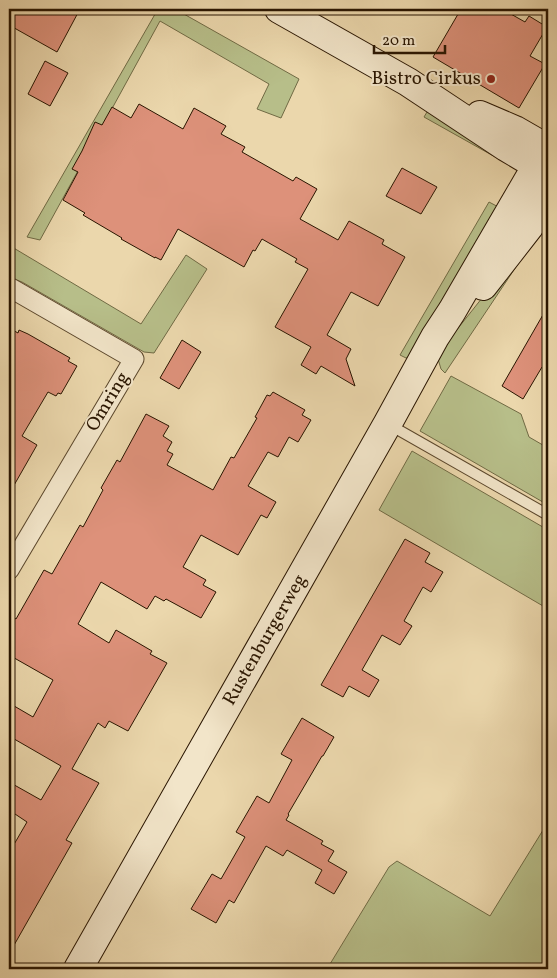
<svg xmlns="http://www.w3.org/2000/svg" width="557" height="978" font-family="Vollkorn,serif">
<rect width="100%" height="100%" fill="#ebd7ac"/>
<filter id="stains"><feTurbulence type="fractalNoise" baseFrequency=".004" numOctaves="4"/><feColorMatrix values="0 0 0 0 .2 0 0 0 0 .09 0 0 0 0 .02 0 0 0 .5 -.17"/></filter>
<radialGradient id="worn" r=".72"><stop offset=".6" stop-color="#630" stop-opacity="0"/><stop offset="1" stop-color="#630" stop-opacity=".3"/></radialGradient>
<path fill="#b7be89" stroke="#706a44" d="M 158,9 L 175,9 L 299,79 L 281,118 L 257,109 L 269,84 L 160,21 L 40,240 L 27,237 Z
M 430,107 L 499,153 L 497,158 L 424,117 Z
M 489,202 L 506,211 L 412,356 L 406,358 L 400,355 Z
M 537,229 L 540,231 L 445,373 L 441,369 L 435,349 L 445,335 L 455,332 Z
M 12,247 L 141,324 L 186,255 L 207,269 L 154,353 L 144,352 L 22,282 L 9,277 L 9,252 Z
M 451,376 L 521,414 L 529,437 L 548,448 L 548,505 L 420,431 Z
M 412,451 L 548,530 L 548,597 L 543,606 L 379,510 Z
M 548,822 L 548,969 L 327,969 L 389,867 L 397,861 L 490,916 Z"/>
<path fill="#dd917a" stroke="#291500" d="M 18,9 L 80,9 L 57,52 L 9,25 Z
M 461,9 L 502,9 L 525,22 L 529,16 L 547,27 L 530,56 L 545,64 L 519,108 L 433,57 Z
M 45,61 L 68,73 L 50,106 L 28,94 Z
M 139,104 L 183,129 L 194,108 L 226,126 L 221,134 L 245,147 L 242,152 L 293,181 L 296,177 L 317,189 L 300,219 L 338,240 L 349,221 L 384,240 L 382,244 L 405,257 L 378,306 L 351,292 L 327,335 L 351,349 L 346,359 L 355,386 L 321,366 L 316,374 L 301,365 L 311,347 L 275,327 L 308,269 L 295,262 L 297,259 L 262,239 L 255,251 L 253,250 L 244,267 L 178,229 L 161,260 L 155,257 L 155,258 L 121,239 L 122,238 L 83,215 L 85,213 L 63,200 L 78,172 L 72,169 L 82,151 L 95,122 L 102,125 L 112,107 L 131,118 Z
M 402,168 L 437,187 L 421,214 L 386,196 Z
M 548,306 L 548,371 L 542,367 L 523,399 L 502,386 Z
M 9,328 L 18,333 L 19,330 L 28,334 L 70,358 L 68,361 L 77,366 L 61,394 L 58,393 L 56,396 L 48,392 L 22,436 L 37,445 L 9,494 Z
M 182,340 L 201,352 L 179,389 L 160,378 Z
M 273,392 L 305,410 L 302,415 L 311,420 L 298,442 L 289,437 L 278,457 L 268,452 L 248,486 L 276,502 L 267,518 L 261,515 L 238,555 L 201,535 L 183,567 L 206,580 L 203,585 L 216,592 L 201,618 L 166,599 L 164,601 L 155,596 L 147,609 L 101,582 L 78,624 L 109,643 L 116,630 L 152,651 L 150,654 L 167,663 L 128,731 L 109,721 L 105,728 L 98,723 L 72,769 L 99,783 L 66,840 L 72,843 L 9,954 L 9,853 L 27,822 L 9,810 L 9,782 L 41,800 L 61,766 L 9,736 L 9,703 L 33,717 L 53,680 L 9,655 L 9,614 L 16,619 L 44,570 L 52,574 L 80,525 L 83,527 L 103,490 L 101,488 L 117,460 L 120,462 L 146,414 L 169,426 L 163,436 L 172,442 L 167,451 L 173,454 L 167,465 L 213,490 L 231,457 L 234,458 L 257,418 L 255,417 L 267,395 L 270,396 Z
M 405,539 L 430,553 L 425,562 L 443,572 L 431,592 L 423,587 L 404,621 L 412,626 L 400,645 L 382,635 L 362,670 L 379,680 L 369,697 L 349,686 L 343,697 L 321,685 Z
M 302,718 L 334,737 L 323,756 L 322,756 L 288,814 L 289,815 L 286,820 L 323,841 L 321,844 L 334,851 L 328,861 L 347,872 L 334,894 L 315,883 L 322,870 L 287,850 L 283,856 L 266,846 L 234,903 L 229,900 L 216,923 L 191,909 L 212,874 L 221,879 L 245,837 L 236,832 L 257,796 L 269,803 L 292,760 L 281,754 Z"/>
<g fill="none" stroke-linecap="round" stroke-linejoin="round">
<defs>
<path id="lane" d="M 388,424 L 548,515"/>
<path id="street" d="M 9,287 L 134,359 L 9,570"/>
<path id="secondary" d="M 279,9 L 408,82 L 506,147 L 548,172
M 480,115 L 515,130 L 548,149
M 483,286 L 529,227 L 548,195
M 78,969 L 388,423 L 435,337 L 452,311 L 548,146"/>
</defs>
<use href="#lane" stroke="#5a462b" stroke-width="12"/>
<use href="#street" stroke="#5a462b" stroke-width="21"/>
<use href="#secondary" stroke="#291500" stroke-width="30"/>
<use href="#lane" stroke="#f2e5c9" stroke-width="10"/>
<use href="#street" stroke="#f2e5c9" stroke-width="19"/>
<use href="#secondary" stroke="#f2e5c9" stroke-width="28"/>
</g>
<circle fill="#8f2418" stroke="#f2e5c9" stroke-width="2" cx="491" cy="79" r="5"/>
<g text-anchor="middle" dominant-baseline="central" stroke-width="4" stroke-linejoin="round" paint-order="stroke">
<g font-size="19" fill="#291500" stroke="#f2e5c9" text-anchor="end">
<text x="481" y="79">Bistro Cirkus</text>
</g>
<g font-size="19" fill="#291500" stroke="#f2e5c9">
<text transform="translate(108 402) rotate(-59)">Omring</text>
<text transform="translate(265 640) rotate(-60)">Rustenburgerweg</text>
</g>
</g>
<rect width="557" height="978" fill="none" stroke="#ebd7ac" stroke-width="30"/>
<rect x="10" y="10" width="537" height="958" fill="none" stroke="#291500" stroke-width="2.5"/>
<rect x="15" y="15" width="527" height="948" fill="none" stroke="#291500"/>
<path d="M374 45v8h71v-8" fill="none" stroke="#291500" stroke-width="2.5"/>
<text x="382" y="45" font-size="15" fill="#291500" stroke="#f2e5c9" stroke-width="4" paint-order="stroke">20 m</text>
<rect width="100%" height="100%" filter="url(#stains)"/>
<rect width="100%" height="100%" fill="url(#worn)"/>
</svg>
